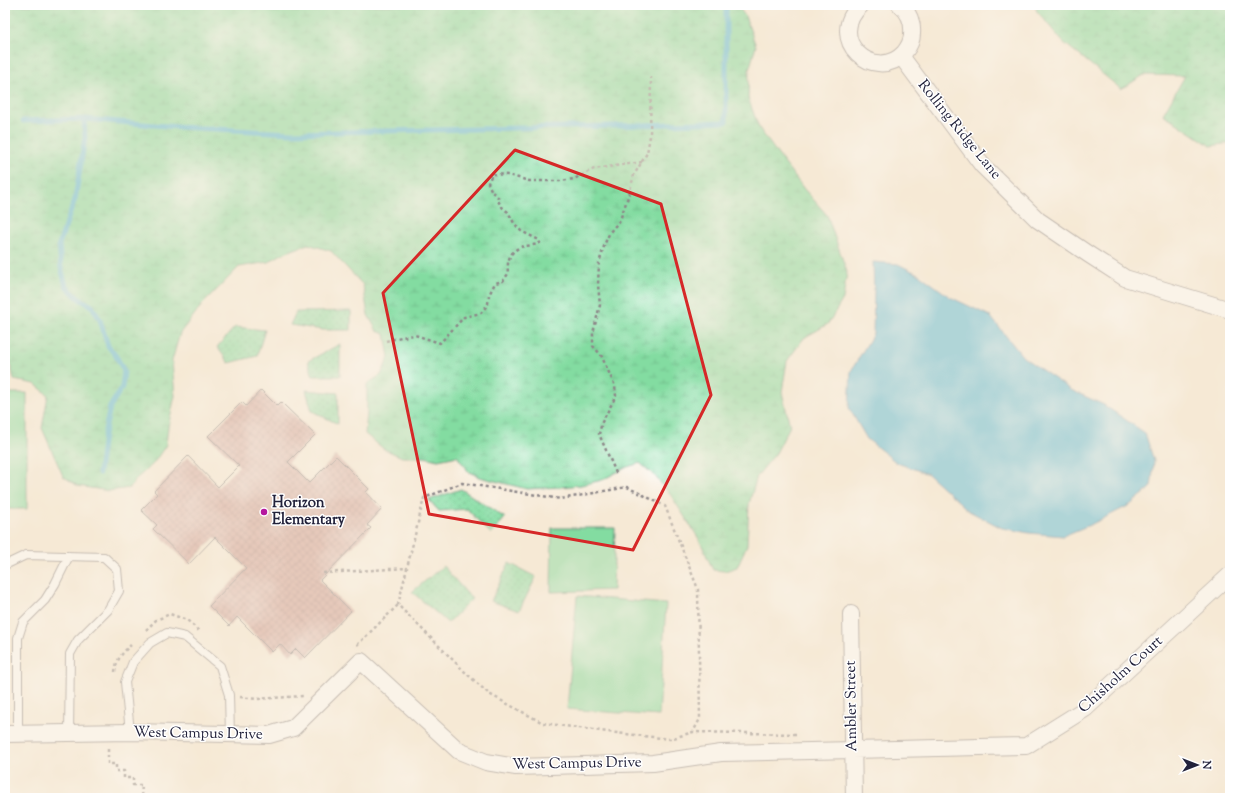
<svg xmlns="http://www.w3.org/2000/svg" width="1235" height="803" font-family="'Sorts Mill Goudy',serif">
<defs>
<pattern id="wetland-marsh" width="20" height="14" patternUnits="userSpaceOnUse"><rect width="20" height="14" fill="#83dca1"/><path d="M1 5h8M5 5V1M11 12h8M15 12V8" fill="none" stroke="#71bc8c"/></pattern>
<pattern id="park-dots" width="8" height="8" patternUnits="userSpaceOnUse"><rect width="8" height="8" fill="#83dca1"/><path d="M2 2h.1M6 6h.1" fill="none" stroke="#71bc8c" stroke-width="1.8" stroke-linecap="round"/></pattern>
<pattern id="building-cross-hatch" width="8" height="8" patternUnits="userSpaceOnUse"><rect width="8" height="8" fill="#d3a19a"/><path d="M0 0l8 8M0 8l8-8" fill="none" stroke="#ab837f"/></pattern>
</defs>
<rect width="100%" height="100%" fill="#fff"/>
<filter id="ink" filterUnits="userSpaceOnUse"><feTurbulence type="fractalNoise" baseFrequency=".025" numOctaves="2"/><feDisplacementMap in="SourceGraphic" scale="8" xChannelSelector="R" yChannelSelector="G"/><feConvolveMatrix kernelMatrix="1 2 1 2 8 2 1 2 1" color-interpolation-filters="sRGB"/></filter>
<filter id="wash" filterUnits="userSpaceOnUse"><feTurbulence type="fractalNoise" baseFrequency=".012" numOctaves="4" result="noise"/><feDisplacementMap in="SourceGraphic" scale="16" xChannelSelector="R" yChannelSelector="G"/><feGaussianBlur stdDeviation="0.9" result="paint"/><feColorMatrix in="noise" values="0 0 0 0 0 0 0 0 0 0 0 0 0 0 0 0 0 1.4 0 .05"/><feComposite in="paint" operator="in"/></filter>
<g filter="url(#wash)">
<rect width="100%" height="100%" fill="#f6e9d5"/>
<path fill="url(#wetland-marsh)" stroke="#527f6e" d="M 5,5 L 737,5 L 745,16 L 756,46 L 749,70 L 748,98 L 759,128 L 779,156 L 804,189 L 827,215 L 847,272 L 843,299 L 828,324 L 804,338 L 787,361 L 782,392 L 790,426 L 776,453 L 757,476 L 749,504 L 747,545 L 737,567 L 725,571 L 713,570 L 699,539 L 670,494 L 655,476 L 640,463 L 627,467 L 602,480 L 581,485 L 560,487 L 527,489 L 479,477 L 468,471 L 457,456 L 438,460 L 425,457 L 402,457 L 384,449 L 365,434 L 367,413 L 367,384 L 381,375 L 389,357 L 385,334 L 377,331 L 368,315 L 363,285 L 331,251 L 308,244 L 282,254 L 268,262 L 239,267 L 202,305 L 180,333 L 172,361 L 175,396 L 168,427 L 166,445 L 153,464 L 138,477 L 129,488 L 109,491 L 78,486 L 63,476 L 42,428 L 48,395 L 35,384 L 14,380 L 10,362 L 5,350 Z
M 1037,5 L 1230,5 L 1230,143 L 1211,146 L 1163,114 L 1185,76 L 1144,75 L 1121,89 L 1063,42 L 1036,10 Z"/>
<path fill="url(#park-dots)" stroke="#527f6e" d="M 351,311 L 351,330 L 323,330 L 290,325 L 296,312 Z
M 235,327 L 265,330 L 257,356 L 229,363 L 217,347 Z
M 340,344 L 340,376 L 313,376 L 308,361 Z
M 306,390 L 338,393 L 338,424 L 312,411 Z
M 461,489 L 505,518 L 491,534 L 467,509 L 439,511 L 429,500 Z
M 509,563 L 536,577 L 519,611 L 491,601 Z
M 443,566 L 472,599 L 448,623 L 412,592 Z"/>
<path fill="#83dca1" stroke="#527f6e" d="M 5,393 L 27,393 L 27,509 L 5,509 Z
M 552,528 L 615,528 L 613,590 L 551,592 Z
M 577,596 L 666,604 L 659,716 L 567,709 Z"/>
<path fill="#5cbcda" stroke="#3f6f8a" d="M 873,262 L 898,264 L 920,275 L 950,297 L 990,316 L 1023,357 L 1071,390 L 1104,405 L 1145,433 L 1154,461 L 1151,488 L 1130,505 L 1092,524 L 1063,536 L 1029,533 L 1002,528 L 969,511 L 928,474 L 897,463 L 867,439 L 849,408 L 851,371 L 873,334 L 874,291 Z"/>
<g fill="none" stroke-linecap="round" stroke-linejoin="round">
<path stroke="#5cbcda" stroke-width="5" d="M 84,119 L 85,138 L 75,199 L 59,244 L 61,268 L 66,286 L 78,298 L 92,306 L 100,320 L 108,346 L 116,356 L 124,371 L 122,387 L 110,407 L 104,435 L 99,473
M 23,121 L 84,119 L 178,127 L 292,133 L 615,126 L 726,122 L 726,5"/>
</g>
<g id="blocks">
<path fill="url(#building-cross-hatch)" d="M 261,390 L 277,406 L 281,402 L 315,435 L 288,462 L 309,483 L 336,456 L 369,489 L 366,492 L 382,509 L 367,525 L 371,528 L 320,580 L 351,611 L 305,658 L 296,649 L 290,655 L 280,644 L 272,652 L 237,617 L 229,626 L 209,606 L 246,568 L 215,537 L 189,564 L 153,529 L 157,525 L 141,510 L 157,494 L 154,491 L 188,456 L 218,487 L 239,466 L 208,436 L 242,402 L 246,406 Z"/>
</g>
</g>
<g filter="url(#ink)">
<use href="#blocks" fill-opacity="0" stroke="#8c8688" stroke-width="1"/>
<g fill="none" stroke-linecap="round" stroke-linejoin="round">
<defs>
<path id="lane" d="M 5,565 L 26,555 L 104,557 L 117,569 L 119,591 L 108,610 L 78,640 L 70,654 L 69,734
M 130,732 L 125,682 L 133,662 L 150,643 L 167,633 L 185,637 L 220,666 L 229,695 L 230,735
M 18,734 L 18,638 L 23,622 L 45,600 L 55,584 L 69,556"/>
<path id="street" d="M 861,5 C 824,39 875,84 904,53 C 908,48 912,42 912,34 C 913,23 909,12 900,5
M 901,56 L 982,165 L 1038,220 L 1088,254 L 1125,278 L 1230,310
M 851,614 L 854,798
M 5,734 L 130,732 L 269,735 L 293,728 L 361,661 L 459,751 L 486,762 L 516,767 L 653,763 L 721,753 L 1026,746 L 1085,709 L 1230,575"/>
</defs>
<use href="#lane" stroke="#8c8688" stroke-width="10"/>
<use href="#street" stroke="#8c8688" stroke-width="18"/>
<path stroke="#8c8688" stroke-width="2.5" stroke-dasharray="3 3" stroke-linecap="butt" d="M 386,341 L 401,337 L 415,335 L 440,343 L 464,317 L 481,313 L 488,304 L 489,295 L 495,283 L 503,281 L 508,274 C 507,263 508,252 521,247 C 527,245 534,246 540,243 L 539,240 L 521,231 L 514,223 L 508,212 L 503,208 L 498,201 L 499,198 L 492,192 L 488,183 L 492,174 L 508,175 L 529,181 L 560,181 L 574,179 L 594,169 L 642,162
M 616,473 L 599,434 L 602,422 L 616,396 L 615,386 L 601,355 L 593,346 L 593,333 L 600,305 L 598,285 L 599,263 L 605,243 L 610,232 L 620,220 L 629,194 L 634,175 L 647,153 L 650,136 L 651,77
M 323,573 L 407,568
M 398,605 L 424,498 L 462,483 L 561,499 L 627,487 L 665,506 L 698,589 L 700,719 L 693,732
M 146,630 L 156,620 L 170,614 L 187,620 L 200,632
M 357,645 L 398,605 L 466,673 L 489,694 L 543,723 L 608,732 L 670,739 L 693,732 L 796,734
M 115,672 C 116,660 122,653 131,645
M 240,697 L 257,699 L 303,696
M 108,749 L 108,764 L 116,764 L 116,771 L 124,771 L 124,778 L 133,778 L 133,785 L 142,785 L 141,798"/>
<use href="#lane" stroke="#fff" stroke-width="8"/>
<use href="#street" stroke="#fff" stroke-width="16"/>
</g>
</g>
<path d="M0 0H1235V803H0ZM 515,150 L 661,204 L 711,395 L 633,550 L 429,514 L 383,293 Z" fill="#f6e9d5" fill-opacity=".55" fill-rule="evenodd"/>
<path fill="none" stroke="#d62828" stroke-width="3" stroke-linejoin="round" d="M 515,150 L 661,204 L 711,395 L 633,550 L 429,514 L 383,293 Z"/>
<circle fill="#b5179e" stroke="#fff" stroke-width="1.5" cx="264" cy="512" r="4"/>
<g text-anchor="middle" dominant-baseline="central" stroke-width="3" stroke-linejoin="round" paint-order="stroke">
<g font-size="15" fill="#22223b" stroke="#fff">
<text transform="translate(959 130) rotate(51)">Rolling Ridge Lane</text>
<text transform="translate(1121 675) rotate(-42)">Chisholm Court</text>
<text transform="translate(852 706) rotate(-91)">Ambler Street</text>
<text transform="translate(198 734) rotate(1)">West Campus Drive</text>
<text transform="translate(577 764) rotate(-1)">West Campus Drive</text>
</g>
<g font-size="15" font-weight="bold" fill="#22223b" stroke="#fff" text-anchor="start">
<text x="272" y="503">Horizon<tspan x="272" dy="17">Elementary</tspan></text>
</g>
</g>
<rect width="1235" height="803" fill="none" stroke="#fff" stroke-width="20"/>
<g transform="translate(1197 765) rotate(90)" stroke="#ffffff" stroke-width="3" paint-order="stroke">
<path d="M0-3L7 15L0 10L-7 15Z" fill="#22223b"/>
<text y="-6" font-size="11" font-weight="bold" text-anchor="middle" fill="#22223b">N</text>
</g>
</svg>
